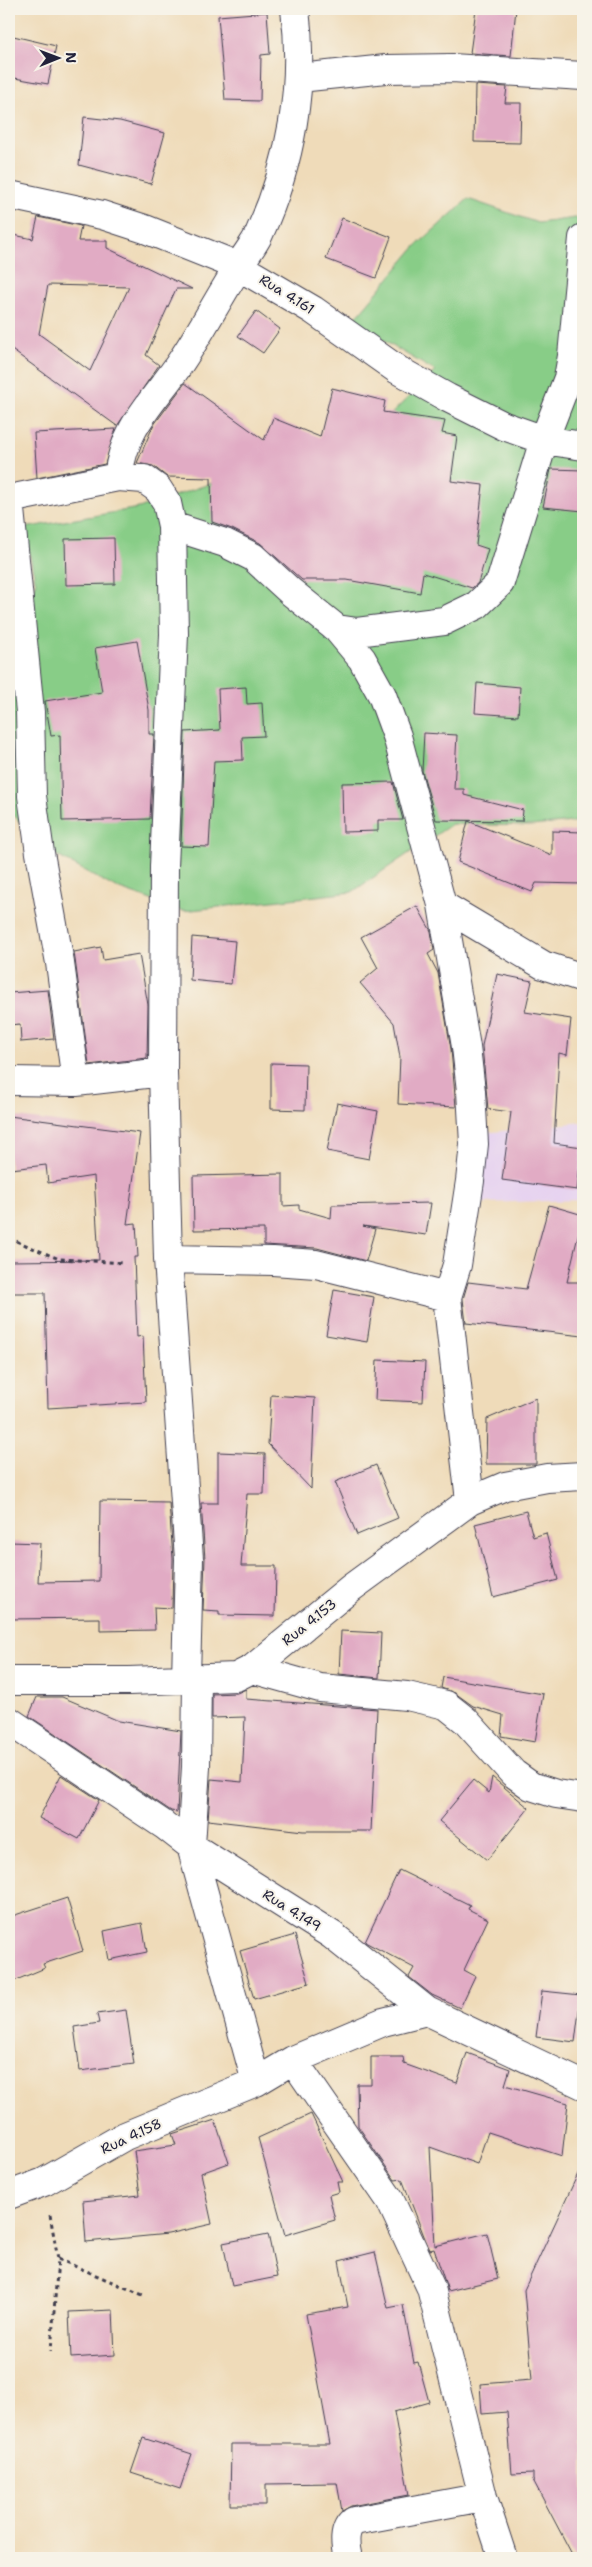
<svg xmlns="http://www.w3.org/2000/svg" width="592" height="2567" font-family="'Shantell Sans',sans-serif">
<rect width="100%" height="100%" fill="#f7f3e8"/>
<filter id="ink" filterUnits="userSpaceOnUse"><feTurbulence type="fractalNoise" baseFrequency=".02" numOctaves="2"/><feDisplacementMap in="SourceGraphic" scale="10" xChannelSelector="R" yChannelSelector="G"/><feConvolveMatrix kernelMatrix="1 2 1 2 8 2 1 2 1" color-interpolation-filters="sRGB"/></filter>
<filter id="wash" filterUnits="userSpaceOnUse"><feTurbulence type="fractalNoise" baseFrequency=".0096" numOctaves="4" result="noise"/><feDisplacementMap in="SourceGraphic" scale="20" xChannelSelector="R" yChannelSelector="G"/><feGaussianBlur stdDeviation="1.12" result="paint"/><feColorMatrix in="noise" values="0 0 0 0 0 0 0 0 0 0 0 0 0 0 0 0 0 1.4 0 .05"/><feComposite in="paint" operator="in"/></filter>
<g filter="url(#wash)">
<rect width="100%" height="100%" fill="#efdbb9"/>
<path fill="#e6d2f0" d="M 583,1122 L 583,1200 L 480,1203 L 485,1133 Z"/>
<path fill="#88cd87" stroke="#557861" d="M 468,199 L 538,223 L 583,217 L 583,821 L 531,826 L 452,824 L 352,892 L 183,911 L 114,887 L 43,848 L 9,810 L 9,685 L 20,633 L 36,584 L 24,528 L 139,508 L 379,426 L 435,371 L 352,322 L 416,246 Z"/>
<g id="blocks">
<path fill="#e1abc4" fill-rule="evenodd" d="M 476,9 L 516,9 L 511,56 L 470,53 Z
M 267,12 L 270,54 L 261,55 L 260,101 L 225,100 L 218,16 Z
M 9,35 L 56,46 L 48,84 L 9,77 Z
M 475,85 L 507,87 L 505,103 L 521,103 L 520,143 L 474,142 Z
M 84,117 L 120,121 L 165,133 L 151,184 L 79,165 Z
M 38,217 L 81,226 L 78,241 L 107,241 L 107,248 L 192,289 L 176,289 L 146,355 L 159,365 L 117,426 L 9,348 L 9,234 L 33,239 ZM 48,285 L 129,287 L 90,371 L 39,334 Z
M 342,218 L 391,237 L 376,278 L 326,259 Z
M 256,311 L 280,329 L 263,353 L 238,336 Z
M 185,383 L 264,440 L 273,418 L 320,437 L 332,388 L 385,401 L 383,412 L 445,421 L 442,433 L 457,436 L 451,481 L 483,485 L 476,545 L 488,549 L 478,583 L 472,588 L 423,573 L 420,593 L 347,580 L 302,580 L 260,543 L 232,529 L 212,522 L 211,478 L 167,477 L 153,466 L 137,463 L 153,426 Z
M 116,429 L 105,464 L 37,478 L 34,433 Z
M 551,469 L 583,470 L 583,511 L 543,507 Z
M 114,538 L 115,584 L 66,585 L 65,539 Z
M 137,641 L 149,710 L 149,734 L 154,734 L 150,819 L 62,821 L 60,735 L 51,736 L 45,701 L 102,692 L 95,648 Z
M 477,683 L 520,687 L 518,716 L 475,713 Z
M 246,687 L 247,704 L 262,703 L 264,736 L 242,737 L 243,760 L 214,761 L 209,847 L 181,846 L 185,732 L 220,730 L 218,689 Z
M 424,733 L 457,735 L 454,789 L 464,789 L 464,795 L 523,810 L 522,821 L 436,820 L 422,771 Z
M 393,782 L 403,820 L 378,820 L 378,831 L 343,832 L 342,783 Z
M 468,821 L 552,855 L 552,831 L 583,832 L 583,884 L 536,883 L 532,892 L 458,862 Z
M 417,906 L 431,931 L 434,950 L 428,954 L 438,973 L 451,1049 L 456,1107 L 398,1104 L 400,1057 L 394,1023 L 360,983 L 378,968 L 361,937 Z
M 192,937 L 235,941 L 231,984 L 190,980 Z
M 101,947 L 103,960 L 139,954 L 148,1005 L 147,1058 L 89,1065 L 74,952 Z
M 497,974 L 532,981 L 525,1012 L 571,1019 L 567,1055 L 559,1053 L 554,1143 L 582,1147 L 577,1190 L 502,1180 L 511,1112 L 488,1109 L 482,1046 Z
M 48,990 L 54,1039 L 21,1042 L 20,1024 L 9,1025 L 9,993 Z
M 271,1063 L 306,1064 L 305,1110 L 271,1109 Z
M 337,1103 L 378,1111 L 369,1159 L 327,1151 Z
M 9,1116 L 140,1133 L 127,1224 L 136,1223 L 138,1257 L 134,1257 L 137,1337 L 143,1336 L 146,1402 L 48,1408 L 45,1293 L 11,1293 L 10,1261 L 99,1260 L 94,1176 L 48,1183 L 46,1165 L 11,1169 L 9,1161 Z
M 283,1174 L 283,1206 L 299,1205 L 299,1209 L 331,1218 L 332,1205 L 431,1203 L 426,1235 L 363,1226 L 375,1229 L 366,1261 L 317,1248 L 264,1245 L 264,1229 L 194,1230 L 193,1176 Z
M 549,1205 L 583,1215 L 567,1282 L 583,1282 L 583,1336 L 466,1323 L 463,1299 L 468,1282 L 526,1289 Z
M 334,1290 L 374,1297 L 367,1342 L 326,1335 Z
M 377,1360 L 425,1362 L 423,1402 L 375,1400 Z
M 271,1395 L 315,1398 L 311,1489 L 268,1444 Z
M 536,1398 L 536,1464 L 486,1464 L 487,1419 Z
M 218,1452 L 265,1454 L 264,1494 L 247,1494 L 241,1566 L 276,1566 L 275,1616 L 219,1615 L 219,1611 L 203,1610 L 205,1559 L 201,1503 L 218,1503 Z
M 376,1465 L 398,1518 L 357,1535 L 335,1482 Z
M 100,1501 L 169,1502 L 173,1559 L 172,1608 L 154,1607 L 155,1630 L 100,1631 L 100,1618 L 9,1619 L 10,1542 L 40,1543 L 38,1582 L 99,1581 Z
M 526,1511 L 533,1537 L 546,1533 L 558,1580 L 493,1597 L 475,1524 Z
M 341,1631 L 381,1633 L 379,1678 L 339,1674 Z
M 443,1677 L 543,1694 L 535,1742 L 501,1736 L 503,1715 L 473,1706 L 455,1693 L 441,1688 Z
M 246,1689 L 246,1699 L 377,1709 L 371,1831 L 303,1831 L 208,1820 L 211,1779 L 242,1782 L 245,1717 L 212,1718 L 212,1694 L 237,1693 Z
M 37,1697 L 62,1697 L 119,1721 L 181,1731 L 177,1812 L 171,1811 L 29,1716 Z
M 61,1775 L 99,1800 L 79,1839 L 39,1818 Z
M 492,1777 L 529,1808 L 487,1860 L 439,1821 L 473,1780 L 489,1793 Z
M 399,1870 L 470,1905 L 468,1909 L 488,1919 L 464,1970 L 475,1976 L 460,2008 L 432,1995 L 409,1977 L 414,1968 L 365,1942 Z
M 67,1898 L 83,1951 L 43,1964 L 45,1968 L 9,1983 L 9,1917 Z
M 142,1923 L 147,1952 L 109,1960 L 104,1931 Z
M 295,1935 L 309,1983 L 254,1999 L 240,1951 Z
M 542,1991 L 581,1995 L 575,2042 L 536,2037 Z
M 126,2010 L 134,2064 L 80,2071 L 74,2027 L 99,2023 L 97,2014 Z
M 467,2053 L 510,2069 L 505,2085 L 568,2103 L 562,2156 L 488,2132 L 477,2164 L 430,2147 L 435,2246 L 487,2233 L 498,2279 L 448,2291 L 434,2249 L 430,2250 L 424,2236 L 402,2179 L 395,2180 L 358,2126 L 357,2084 L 371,2084 L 371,2057 L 403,2057 L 404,2064 L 457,2083 Z
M 311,2114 L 343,2182 L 337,2182 L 339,2192 L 329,2195 L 335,2220 L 285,2235 L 258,2138 Z
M 215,2120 L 229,2163 L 201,2173 L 212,2224 L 168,2234 L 86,2242 L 83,2201 L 140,2195 L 134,2151 L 176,2145 L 172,2134 Z
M 583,2163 L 583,2558 L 574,2558 L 533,2480 L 533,2473 L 512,2474 L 507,2412 L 482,2414 L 480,2384 L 532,2380 L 524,2290 Z
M 268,2234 L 277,2277 L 232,2286 L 223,2243 Z
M 375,2252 L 388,2308 L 403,2305 L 414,2363 L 418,2362 L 429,2402 L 394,2412 L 409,2495 L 351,2506 L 342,2511 L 337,2483 L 266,2484 L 266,2505 L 230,2505 L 231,2444 L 330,2444 L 306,2314 L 348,2307 L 339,2261 Z
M 113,2310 L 115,2355 L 71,2358 L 69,2312 Z
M 143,2438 L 192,2454 L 180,2489 L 131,2473 Z"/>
</g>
</g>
<g filter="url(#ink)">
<use href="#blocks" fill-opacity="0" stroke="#413e4e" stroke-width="1"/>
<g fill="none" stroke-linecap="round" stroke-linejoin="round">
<defs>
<path id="minor" d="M 299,78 L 386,69 L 452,68 L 583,76
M 9,195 L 102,215 L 145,229 L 238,266 L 313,310 L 398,370 L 448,398 L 504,426 L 544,440 L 583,446
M 118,477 C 124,427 151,405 178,366 C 200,334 218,299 239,266 C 245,255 254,245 259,234 C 291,164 305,85 295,9
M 9,499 L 118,477 L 144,479 L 158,489 L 167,503 L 172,526 L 174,634 L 164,867 L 163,1072 L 168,1259 L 189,1559 L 186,1678
M 9,499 L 30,712 L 32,796 L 40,853 L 60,963 L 76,1082
M 172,526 L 225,543 L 253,557 L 291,592 L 337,629 L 362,659 L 382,695 L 397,736 L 442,905 L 466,1047 L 471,1091 L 474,1144 L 470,1181 L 457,1265 L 447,1297 L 470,1501
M 337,629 L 357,632 L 444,621 L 477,605 L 500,583 L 544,440 L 568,378 L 572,356 L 583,238
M 442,905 L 543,965 L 583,978
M 9,1081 L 76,1082 L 163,1072
M 168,1259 L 273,1261 L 316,1264 L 447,1297
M 252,1669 L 320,1688 L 407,1696 L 446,1705 L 465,1720 L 513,1773 L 531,1786 L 556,1794 L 583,1798
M 197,1678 L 196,1767 L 191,1846 L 256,2082
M 9,1681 L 129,1681 L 236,1677 L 252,1669 L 351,1588 L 470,1501 L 505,1486 L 547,1478 L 583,1476
M 9,1721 L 164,1825 L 191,1846 L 332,1935 L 427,2011 L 583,2085
M 293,2060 L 390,2200 L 431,2288 L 483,2497 L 503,2558
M 9,2195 L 44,2182 L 125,2136 L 256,2082 L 293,2060 L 383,2022 L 427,2011
M 348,2558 C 345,2546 342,2530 354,2521 L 483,2497"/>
</defs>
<use href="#minor" stroke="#413e4e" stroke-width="30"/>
<path stroke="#413e4e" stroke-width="3" stroke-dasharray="4 4" stroke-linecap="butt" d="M 9,1238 L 59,1259 L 124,1263
M 50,2215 L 58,2259 L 51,2351
M 58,2259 L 143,2295"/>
<use href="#minor" stroke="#fff" stroke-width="28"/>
</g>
</g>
<g text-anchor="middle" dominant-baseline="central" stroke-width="4" stroke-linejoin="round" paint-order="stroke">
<g font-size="14" fill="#22223b" stroke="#f7f3e8">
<text transform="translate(287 294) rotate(32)">Rua 4.161</text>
<text transform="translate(309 1622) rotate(-39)">Rua 4.153</text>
<text transform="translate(292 1910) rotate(32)">Rua 4.149</text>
<text transform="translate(131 2136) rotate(-25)">Rua 4.158</text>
</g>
</g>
<rect width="592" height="2567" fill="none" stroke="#f7f3e8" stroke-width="30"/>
<g transform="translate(58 58) rotate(89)" stroke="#f7f3e8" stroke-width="4" paint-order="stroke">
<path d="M0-4L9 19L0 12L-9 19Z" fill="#22223b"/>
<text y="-8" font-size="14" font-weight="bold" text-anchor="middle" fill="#22223b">N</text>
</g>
</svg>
